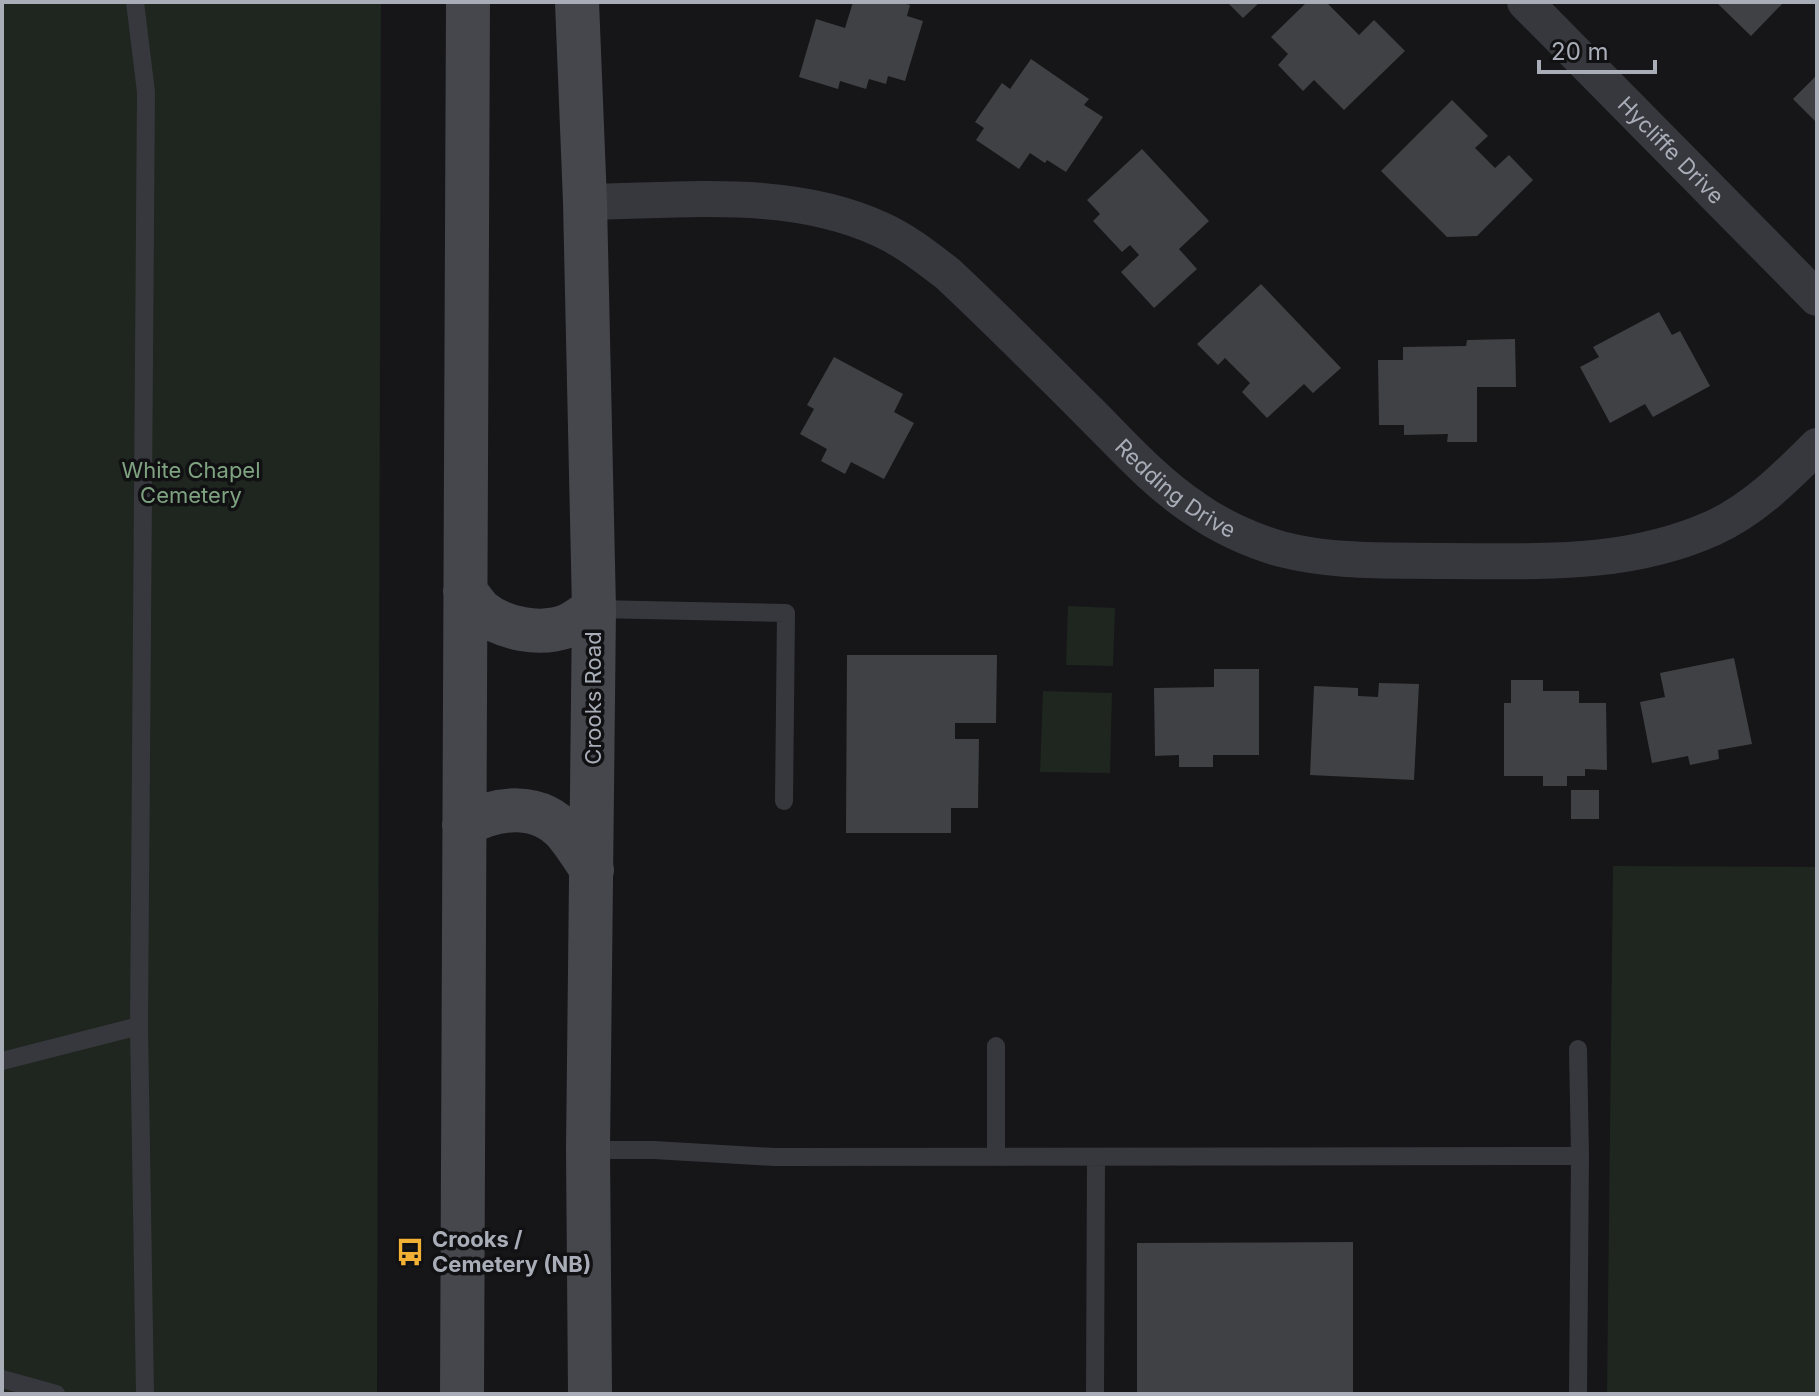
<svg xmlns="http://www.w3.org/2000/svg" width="1819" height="1396" font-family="Inter,sans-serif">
<rect width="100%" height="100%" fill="#161618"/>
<path fill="#1e261f" d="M 2,2 L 381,2 L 377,1394 L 2,1394 Z
M 1068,606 L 1115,608 L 1113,666 L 1066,665 Z
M 1043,691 L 1112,693 L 1110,773 L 1040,772 Z
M 1613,866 L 1817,867 L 1817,1394 L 1607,1394 Z"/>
<path fill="#404145" d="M 853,2 L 900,2 L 910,5 L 907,16 L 923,21 L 905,81 L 888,76 L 886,84 L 869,79 L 866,89 L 840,81 L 838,89 L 799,77 L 816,19 L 845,28 Z
M 1227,2 L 1260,2 L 1243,18 Z
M 1307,2 L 1326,2 L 1359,35 L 1374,20 L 1405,51 L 1344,110 L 1314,80 L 1303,91 L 1278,65 L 1288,54 L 1271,37 Z
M 1716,2 L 1784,2 L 1751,36 Z
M 1031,59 L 1089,99 L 1084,105 L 1103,117 L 1066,172 L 1047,160 L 1045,163 L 1030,153 L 1019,169 L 976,140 L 984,128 L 975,122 L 1002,83 L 1010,89 Z
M 1817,75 L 1817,123 L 1793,99 Z
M 1452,100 L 1488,136 L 1475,148 L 1495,168 L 1509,155 L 1533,180 L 1477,236 L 1447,237 L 1381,171 Z
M 1142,149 L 1209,221 L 1179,249 L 1197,269 L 1154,308 L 1121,272 L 1139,255 L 1130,245 L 1122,252 L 1093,221 L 1100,214 L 1087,200 Z
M 1261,284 L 1341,368 L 1313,393 L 1304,384 L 1267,418 L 1242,392 L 1250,383 L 1225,358 L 1218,365 L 1197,344 Z
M 1659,312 L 1672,335 L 1680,331 L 1710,386 L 1653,417 L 1645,404 L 1610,423 L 1580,367 L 1599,357 L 1593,347 Z
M 1515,339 L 1516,387 L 1477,387 L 1477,442 L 1447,442 L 1448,434 L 1404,435 L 1404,425 L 1379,425 L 1378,360 L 1403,360 L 1403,347 L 1466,346 L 1467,340 Z
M 834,357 L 903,394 L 894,412 L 914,423 L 884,479 L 851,462 L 845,474 L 821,461 L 827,449 L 800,434 L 814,409 L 807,405 Z
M 847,655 L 997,655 L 996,723 L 955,723 L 955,739 L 979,739 L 978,808 L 951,808 L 951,833 L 846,833 Z
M 1734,658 L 1752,744 L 1718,750 L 1719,759 L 1690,765 L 1688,756 L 1652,763 L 1640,702 L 1665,697 L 1660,673 Z
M 1214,669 L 1259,669 L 1259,755 L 1213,755 L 1213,767 L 1179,767 L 1179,755 L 1155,756 L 1154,688 L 1214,687 Z
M 1511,680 L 1543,680 L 1543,691 L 1579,691 L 1579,703 L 1606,703 L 1607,770 L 1585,769 L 1585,776 L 1567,776 L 1567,786 L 1543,786 L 1543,776 L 1504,776 L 1504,703 L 1511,703 Z
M 1379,683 L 1419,684 L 1414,780 L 1310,775 L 1314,686 L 1358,688 L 1358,696 L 1378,697 Z
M 1571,790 L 1599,790 L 1599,819 L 1571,819 Z
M 1353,1242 L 1353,1394 L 1137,1394 L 1137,1243 Z"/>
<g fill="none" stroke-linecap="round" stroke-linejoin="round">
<path stroke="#37383d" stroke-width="18" d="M 135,2 L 146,92 L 139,1026 L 145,1394
M 594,609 L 786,613 L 784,801
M 996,1046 L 996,1157
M 1578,1049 L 1580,1156
M 2,1061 L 139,1026
M 588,1150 L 654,1150 L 774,1157 L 1580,1156 L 1578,1394
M 2,1379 L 56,1394
M 1095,1394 L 1096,1158"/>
<g stroke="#37383d" stroke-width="36">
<path id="s1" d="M 1525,2 L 1817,298"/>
<path id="s2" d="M 585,202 C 683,201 791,187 882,230 C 906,241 927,258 948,274 C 997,320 1044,367 1091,414 C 1124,447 1155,482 1194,508 C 1219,526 1252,541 1281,549 C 1334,563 1390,560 1444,561 C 1537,561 1626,567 1713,528 C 1753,510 1786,477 1817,446"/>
</g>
<path stroke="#45474d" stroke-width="44" d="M 577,2 L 585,202 L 594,609 L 588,1150 L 590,1394
M 465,591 C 470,597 475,605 481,611 C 503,629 540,636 567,626 C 576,622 585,615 594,609
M 464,825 C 498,806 540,802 567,834 C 576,845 584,858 592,870
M 462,1394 L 468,2"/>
</g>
<defs>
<symbol id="bus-bare" viewBox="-9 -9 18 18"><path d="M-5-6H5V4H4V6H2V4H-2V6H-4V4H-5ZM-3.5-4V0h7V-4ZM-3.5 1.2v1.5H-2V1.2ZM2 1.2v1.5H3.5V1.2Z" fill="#f2b134" stroke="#111113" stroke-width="2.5" paint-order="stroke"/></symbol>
</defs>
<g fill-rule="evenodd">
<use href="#bus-bare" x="390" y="1232" width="40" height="40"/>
</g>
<g text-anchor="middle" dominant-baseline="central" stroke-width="7" stroke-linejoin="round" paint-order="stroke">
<g font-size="22" fill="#a8adb8" stroke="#111113">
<text stroke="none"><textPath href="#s1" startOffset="208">Hycliffe Drive</textPath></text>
<text stroke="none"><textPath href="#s2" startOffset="694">Redding Drive</textPath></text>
<text transform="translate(593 698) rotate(-90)">Crooks Road</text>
</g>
<g font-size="22" fill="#7fa381" stroke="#111113">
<text x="191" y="470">White Chapel<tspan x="191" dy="25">Cemetery</tspan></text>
</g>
<g font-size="22" font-weight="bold" fill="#a8adb8" stroke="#111113" text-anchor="start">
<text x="432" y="1239">Crooks /<tspan x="432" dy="25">Cemetery (NB)</tspan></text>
</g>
</g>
<rect width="1819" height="1396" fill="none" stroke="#a8adb8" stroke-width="8"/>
<path d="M1539 60v12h116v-12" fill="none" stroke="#a8adb8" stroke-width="4"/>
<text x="1551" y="60" font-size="24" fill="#a8adb8" stroke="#111113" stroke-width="6" paint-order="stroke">20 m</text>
</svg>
